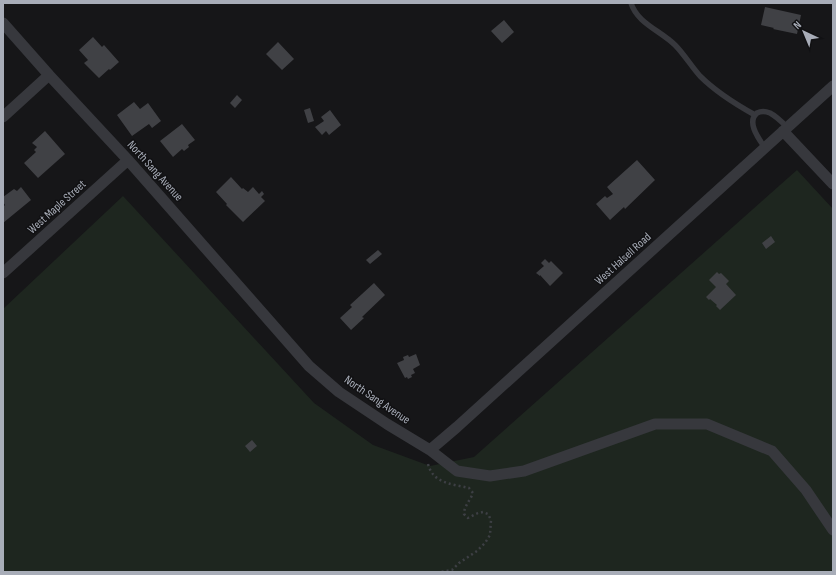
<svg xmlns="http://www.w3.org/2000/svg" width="836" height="575" font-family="'Sofia Sans Condensed',sans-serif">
<rect width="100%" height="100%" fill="#161618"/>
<path fill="#1e261f" d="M 797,170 L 833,209 L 833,572 L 3,572 L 3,309 L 123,196 L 314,403 L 373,445 L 430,466 L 474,457 Z"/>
<path fill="#404145" d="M 765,7 L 801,15 L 797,34 L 773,29 L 774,28 L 761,25 Z
M 504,20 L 514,32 L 502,43 L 491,31 Z
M 93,37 L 102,47 L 104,45 L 119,62 L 110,70 L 109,69 L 99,78 L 84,63 L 88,60 L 79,50 Z
M 278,42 L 294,59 L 282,70 L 266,54 Z
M 237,95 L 242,100 L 235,108 L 230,103 Z
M 134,102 L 140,109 L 148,103 L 161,121 L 152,128 L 149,124 L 132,136 L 117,115 Z
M 310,108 L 314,121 L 308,123 L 304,110 Z
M 330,110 L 341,125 L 329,135 L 326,131 L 322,135 L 315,127 L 324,121 L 321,117 Z
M 182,124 L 195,140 L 188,145 L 189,147 L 184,151 L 182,149 L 173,157 L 160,141 Z
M 45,131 L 65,154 L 38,178 L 24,163 L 36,152 L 34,150 L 37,147 L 32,143 Z
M 637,160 L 655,180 L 625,209 L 624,207 L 610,220 L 596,204 L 605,196 L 607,198 L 613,194 L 607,187 Z
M 231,177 L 242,189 L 243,188 L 248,192 L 253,187 L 259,194 L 262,191 L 264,194 L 261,197 L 265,201 L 243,222 L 226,205 L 227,204 L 216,192 Z
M 21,187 L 31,200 L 3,223 L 3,207 L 5,205 L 3,202 L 3,197 L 14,189 L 17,191 Z
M 771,236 L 775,242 L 766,249 L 762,243 Z
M 378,250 L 382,254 L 370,264 L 366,260 Z
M 545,259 L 549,263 L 551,261 L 563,273 L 550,286 L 540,275 L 540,276 L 536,273 L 544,266 L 541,263 Z
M 717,272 L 719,274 L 721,273 L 729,281 L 726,284 L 736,295 L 720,310 L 716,306 L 717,305 L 710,299 L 709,300 L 706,297 L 716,287 L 709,280 Z
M 374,283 L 385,295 L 362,317 L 364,318 L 351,330 L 340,318 L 352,307 L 350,305 Z
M 416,354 L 420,365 L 413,369 L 415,373 L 411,375 L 412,377 L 408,379 L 407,377 L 405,378 L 397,363 L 404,360 L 403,357 L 408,355 L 409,357 Z
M 252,440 L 257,446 L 250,452 L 245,446 Z"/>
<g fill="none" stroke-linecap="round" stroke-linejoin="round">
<path stroke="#3d3f44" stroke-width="2.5" stroke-dasharray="2 3" stroke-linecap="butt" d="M 428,464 C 433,484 453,484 469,488 L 473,493 C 470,501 464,506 464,514 L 468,518 L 478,513 L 483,512 L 488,514 L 491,520 L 490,535 L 485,543 L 477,551 L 459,563 L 452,570 L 440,572"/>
<path stroke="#37383d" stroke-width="5.5" d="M 631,3 C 637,23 661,31 675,45 C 684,54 691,66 700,76 C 715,91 737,105 755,115
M 765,148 C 759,139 746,122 757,113 C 761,111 765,111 770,113 C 776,116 782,122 787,127"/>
<path stroke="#37383d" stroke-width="11" d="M 3,23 L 49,75 L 128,160 L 309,366 L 339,392 L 387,424 L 430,450 L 457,471 L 490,476 L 524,471 L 655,424 L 707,424 L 772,451 L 806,490 L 833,530
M 3,117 L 49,75
M 783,131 L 833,184
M 3,273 L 128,160
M 430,450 L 457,427 L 833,86"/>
</g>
<g text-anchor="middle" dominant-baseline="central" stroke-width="3" stroke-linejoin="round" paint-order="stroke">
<g font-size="12" fill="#a8adb8" stroke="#111113">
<text transform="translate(155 171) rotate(48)">North Sang Avenue</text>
<text transform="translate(57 207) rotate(-42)">West Maple Street</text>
<text transform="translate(623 259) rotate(-42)">West Halsell Road</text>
<text transform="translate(377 400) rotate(34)">North Sang Avenue</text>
</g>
</g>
<rect width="836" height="575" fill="none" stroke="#a8adb8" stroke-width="8"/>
<g transform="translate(804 32) rotate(316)" stroke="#111113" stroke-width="3" paint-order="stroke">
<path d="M0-3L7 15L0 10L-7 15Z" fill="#a8adb8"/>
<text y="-6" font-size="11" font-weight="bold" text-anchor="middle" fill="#a8adb8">N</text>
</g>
</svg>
